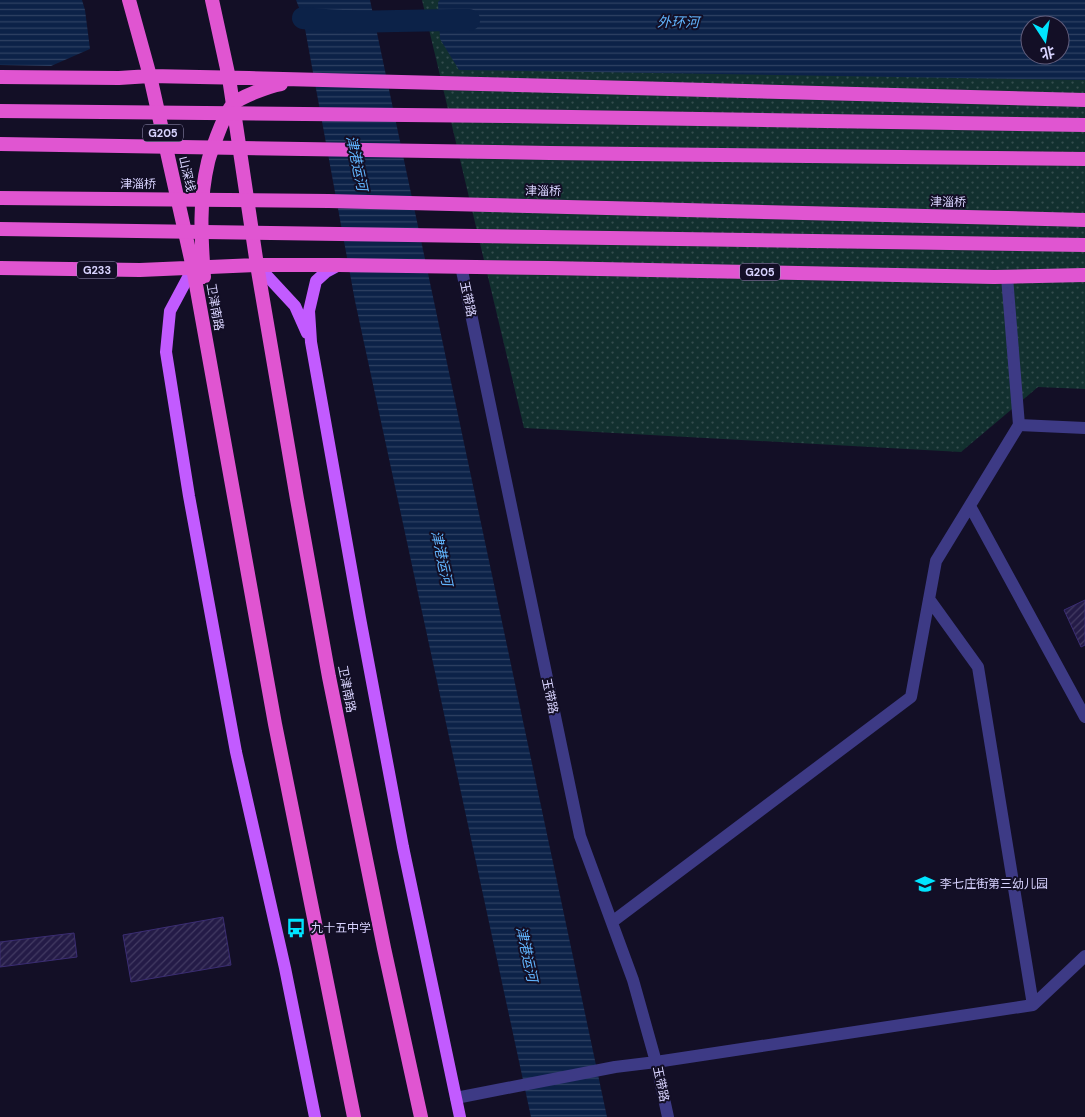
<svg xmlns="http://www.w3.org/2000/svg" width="1085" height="1117" font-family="'DM Sans','Noto Sans SC',sans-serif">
<defs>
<pattern id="park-dots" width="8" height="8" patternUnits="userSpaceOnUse" patternTransform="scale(1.25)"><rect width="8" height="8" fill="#12302f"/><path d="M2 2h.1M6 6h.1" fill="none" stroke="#344d4e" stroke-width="1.8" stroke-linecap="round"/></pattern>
<pattern id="water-rules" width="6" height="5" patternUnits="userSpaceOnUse" patternTransform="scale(1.25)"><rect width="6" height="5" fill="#0c2248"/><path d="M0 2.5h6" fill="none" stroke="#2f4163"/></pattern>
<pattern id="building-hatch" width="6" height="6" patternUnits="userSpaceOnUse" patternTransform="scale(1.25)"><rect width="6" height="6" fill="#241b47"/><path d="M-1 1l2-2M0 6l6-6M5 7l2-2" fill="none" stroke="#433b63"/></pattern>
</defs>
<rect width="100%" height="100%" fill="#130f26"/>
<path fill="url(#park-dots)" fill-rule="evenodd" d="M 422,0 L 1085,0 L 1085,389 L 1038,387 L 961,452 L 524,428 ZM 1030,25 L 1060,25 L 1060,55 L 1030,55 Z"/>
<path fill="url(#water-rules)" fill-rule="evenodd" d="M 0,0 L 82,0 L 85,10 L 90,49 L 51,66 L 0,65 Z
M 296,0 L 370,0 L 607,1117 L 531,1117 L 355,301 L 303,18 Z
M 440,0 L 1085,0 L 1085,80 L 459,70 L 440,39 L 438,2 ZM 1030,25 L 1060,25 L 1060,55 L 1030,55 Z"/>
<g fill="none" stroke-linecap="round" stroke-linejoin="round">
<path stroke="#0c2248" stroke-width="22" d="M 303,18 C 358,25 414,19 469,20"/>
</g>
<path fill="url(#building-hatch)" stroke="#3b2d73" d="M 1085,600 L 1085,645 L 1081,647 L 1064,610 Z
M 223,917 L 231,965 L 131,982 L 123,935 Z
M 74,933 L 77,957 L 0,967 L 0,942 Z"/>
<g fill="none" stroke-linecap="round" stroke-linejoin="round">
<path stroke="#3d3a85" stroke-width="12" d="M 461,266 L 580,836 L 633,980 L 656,1062 L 668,1117
M 970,506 L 1085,717
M 929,599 L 978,667 L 1033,1005
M 612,922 L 911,697 L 936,561 L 1019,425
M 456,1098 L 615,1067 L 656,1062 L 1033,1005 L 1085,956"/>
<path stroke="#3d3a85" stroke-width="12" d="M 1007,277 L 1019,425 L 1085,428"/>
<path stroke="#c25bff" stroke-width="12" d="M 257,265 L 295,306 L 307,333
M 339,265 L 326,272 L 316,281 L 309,311 L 311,342 L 360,618 L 403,847 L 460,1117
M 193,268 L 170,311 L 166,352 L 189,496 L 236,752 L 285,968 L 315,1117"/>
<path stroke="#e055d1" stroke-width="14" d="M 129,0 L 150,76 L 193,268 L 275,724 L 354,1117
M 212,0 L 229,78 L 257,265 L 297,499 L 329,677 L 384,948 L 421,1117
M 0,77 L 119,78 L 150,76 L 249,78 L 1085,100
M 0,268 L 140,270 L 257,265 L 339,265 L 548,268 L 994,277 L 1085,275
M 204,277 C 201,238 199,199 208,162 C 210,153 214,145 217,136 C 220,128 227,112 232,105 C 239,97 270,86 281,84"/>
<path stroke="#e055d1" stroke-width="14" d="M 0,111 L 506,116 L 1085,125
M 0,144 L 550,153 L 1085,159
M 0,198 L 329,201 L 1085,220
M 0,229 L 1085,245"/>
</g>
<defs>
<symbol id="school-bare" viewBox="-9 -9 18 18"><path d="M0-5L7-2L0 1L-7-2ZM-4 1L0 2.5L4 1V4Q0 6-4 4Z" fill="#00e5ff" stroke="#130f26" stroke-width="2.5" paint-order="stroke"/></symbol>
<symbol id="bus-bare" viewBox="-9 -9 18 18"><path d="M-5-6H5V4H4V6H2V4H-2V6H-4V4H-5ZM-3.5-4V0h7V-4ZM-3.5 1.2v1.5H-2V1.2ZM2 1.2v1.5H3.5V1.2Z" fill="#00e5ff" stroke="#130f26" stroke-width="2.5" paint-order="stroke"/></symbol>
</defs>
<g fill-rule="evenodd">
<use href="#school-bare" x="911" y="870" width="28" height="28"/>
<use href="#bus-bare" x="282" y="914" width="28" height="28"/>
</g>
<g text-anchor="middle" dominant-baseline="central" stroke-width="4" stroke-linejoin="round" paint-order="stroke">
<g fill="#130f26" stroke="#9e99be" stroke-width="1">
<rect x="143" y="124.5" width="40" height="17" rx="4"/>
<rect x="77" y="261.5" width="40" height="17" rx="4"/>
<rect x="740" y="263.5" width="40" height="17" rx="4"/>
</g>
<g font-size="11" font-weight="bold" fill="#d9d4ff">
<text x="163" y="133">G205</text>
<text x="97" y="270">G233</text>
<text x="760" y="272">G205</text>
</g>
<g font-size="12" fill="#d9d4ff" stroke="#130f26">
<text transform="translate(187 174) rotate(77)">山深线</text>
<text x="138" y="184">津淄桥</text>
<text transform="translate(543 191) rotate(1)">津淄桥</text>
<text transform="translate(948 202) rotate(1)">津淄桥</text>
<text transform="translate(468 299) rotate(78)">玉带路</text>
<text transform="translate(215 307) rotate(80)">卫津南路</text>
<text transform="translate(347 689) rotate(79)">卫津南路</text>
<text transform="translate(550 696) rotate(78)">玉带路</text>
<text transform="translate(661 1084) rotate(78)">玉带路</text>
</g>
<g font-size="12" fill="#d9d4ff" stroke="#130f26" text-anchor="start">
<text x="940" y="884">李七庄街第三幼儿园</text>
<text x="311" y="928">九十五中学</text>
</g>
<g font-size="14" font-style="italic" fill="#62b6ff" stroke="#130f26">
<text transform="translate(678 22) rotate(1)">外环河</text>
<text transform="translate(357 163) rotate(78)">津港运河</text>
<text transform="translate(442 558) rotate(78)">津港运河</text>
<text transform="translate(527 954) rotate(78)">津港运河</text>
</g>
</g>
<g transform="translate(1045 40) rotate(168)"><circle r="24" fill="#130f26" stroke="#625e7d"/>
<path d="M0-4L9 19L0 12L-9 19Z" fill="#00e5ff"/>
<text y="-8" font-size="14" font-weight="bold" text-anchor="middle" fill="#d9d4ff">北</text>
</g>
</svg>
